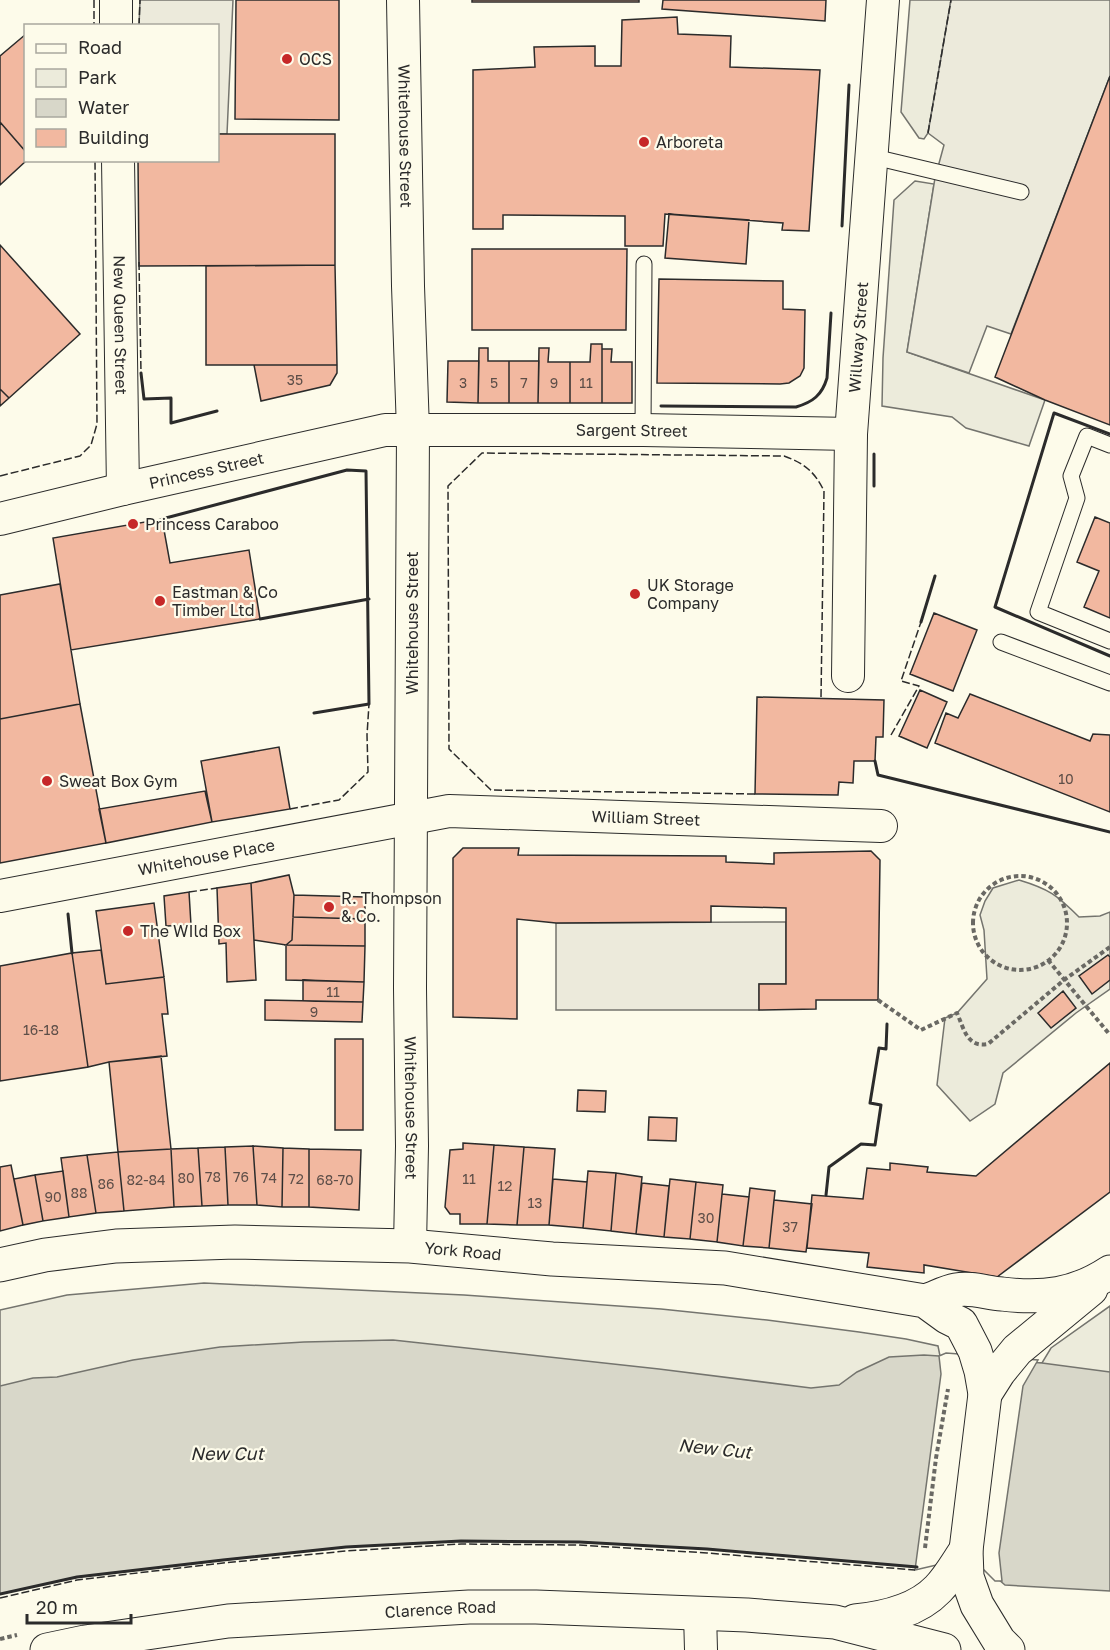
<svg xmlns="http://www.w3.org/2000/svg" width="1110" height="1650" font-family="'Golos Text',sans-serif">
<rect width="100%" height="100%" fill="#fdfbea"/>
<path fill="#ecebdb" stroke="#74746e" stroke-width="1.5" d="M 910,0 L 951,0 L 928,133 L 924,139 L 919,138 L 901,112 Z
M 915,181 L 934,184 L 907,352 L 1045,400 L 1029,446 L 966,428 L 952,417 L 882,406 L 883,358 L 894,200 Z
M 1019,880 C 1049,889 1057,895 1079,917 L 1100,916 L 1110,912 L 1110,989 L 1076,1013 L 1003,1073 L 995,1104 L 970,1121 L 937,1085 L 945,1018 L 957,1013 L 987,979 L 984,930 L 980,915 L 985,901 L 993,888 Z
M 204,1283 L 464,1295 L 661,1309 L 767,1320 L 859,1332 L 906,1339 L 938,1346 L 940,1356 L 1042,1363 L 1051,1348 L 1110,1306 L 1110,1442 L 0,1416 L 0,1310 L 67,1295 Z"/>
<path fill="#eceadb" stroke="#74746e" stroke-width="1.5" d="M 140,0 L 233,0 L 227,134 L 218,134 L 218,26 L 139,26 Z
M 951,0 L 1110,0 L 1110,76 L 1011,334 L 987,326 L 969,373 L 907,352 L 935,178 L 944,145 L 928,133 Z
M 786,922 L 786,984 L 759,984 L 759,1010 L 556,1010 L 556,923 Z"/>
<path fill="#d8d7c9" stroke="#74746e" stroke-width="1.5" d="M 393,1340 L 659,1369 L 811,1388 L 839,1385 L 857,1372 L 889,1357 L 924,1355 L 1042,1363 L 1110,1372 L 1110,1591 L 1005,1585 L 984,1567 L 945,1560 L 917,1567 L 707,1549 L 579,1542 L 461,1541 L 346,1547 L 223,1560 L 77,1577 L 0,1594 L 0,1386 L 33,1378 L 57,1377 L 133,1360 L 220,1347 L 304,1342 Z"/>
<path fill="#fdfbea" stroke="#74746e" stroke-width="1.5" d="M 946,1353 L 1038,1360 L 1023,1386 L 999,1553 L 1002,1581 L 995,1581 L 983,1569 L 945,1563 L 915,1570 L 941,1374 L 939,1356 Z"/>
<path fill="#f2b8a0" stroke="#2b2b2b" stroke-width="1.5" d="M 236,0 L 339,0 L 339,120 L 235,119 Z
M 472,0 L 639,0 L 639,2 L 472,2 Z
M 663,0 L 826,0 L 825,21 L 662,9 Z
M 677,17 L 678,34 L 731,36 L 730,67 L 820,70 L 809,231 L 782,230 L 783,223 L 665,214 L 663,246 L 625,246 L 625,216 L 503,215 L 503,229 L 473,229 L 473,70 L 535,67 L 534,47 L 595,46 L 595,66 L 621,66 L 622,20 Z
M 26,34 L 26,152 L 0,122 L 0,56 Z
M 1110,76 L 1110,425 L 1045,400 L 995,377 Z
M 0,122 L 26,152 L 26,160 L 27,160 L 0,185 Z
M 218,134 L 335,134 L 335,265 L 139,266 L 138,160 L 218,160 Z
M 669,214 L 749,220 L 746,264 L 665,258 Z
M 0,245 L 80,334 L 9,398 L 0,389 Z
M 472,249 L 627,249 L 626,330 L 472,330 Z
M 335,265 L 337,365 L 206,365 L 206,266 Z
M 659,279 L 783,281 L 783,309 L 805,310 L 804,368 L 800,376 L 789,383 L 780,384 L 657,383 Z
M 591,344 L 602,344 L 602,403 L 570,403 L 570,362 L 590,362 Z
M 479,348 L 488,348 L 488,361 L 509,361 L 509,403 L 478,403 Z
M 539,348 L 549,348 L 548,362 L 570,362 L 570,403 L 538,403 Z
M 602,349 L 612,349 L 611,362 L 632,362 L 632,403 L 602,403 Z
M 448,361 L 479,361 L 478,403 L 447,402 Z
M 509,361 L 539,361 L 538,403 L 509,403 Z
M 254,365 L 337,365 L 337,373 L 330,385 L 261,401 Z
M 0,389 L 9,398 L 0,406 Z
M 1095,517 L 1110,523 L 1110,618 L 1084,607 L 1099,571 L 1077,562 Z
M 162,519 L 170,563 L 249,550 L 260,619 L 71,650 L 53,538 Z
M 60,584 L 80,704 L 0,719 L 0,595 Z
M 934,613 L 977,630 L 953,691 L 910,674 Z
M 920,690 L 947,702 L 927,748 L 899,736 Z
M 970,694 L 1090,741 L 1093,734 L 1110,735 L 1110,812 L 935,743 L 946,713 L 958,718 Z
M 757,697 L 884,700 L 883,737 L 876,737 L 875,761 L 854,761 L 853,783 L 839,782 L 838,795 L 755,794 Z
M 80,704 L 106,843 L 0,863 L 0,719 Z
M 279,747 L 290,809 L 212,822 L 201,761 Z
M 205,791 L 212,822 L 106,843 L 99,809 Z
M 463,848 L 519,848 L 518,855 L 726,856 L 726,862 L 774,864 L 774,853 L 871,851 L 880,860 L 878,1000 L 816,1000 L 816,1009 L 759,1010 L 759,984 L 786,984 L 786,908 L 711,906 L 711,922 L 556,923 L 517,919 L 517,1019 L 453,1017 L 453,858 Z
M 289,875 L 294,895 L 292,940 L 286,945 L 254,940 L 251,883 Z
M 251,883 L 256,980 L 227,982 L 226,943 L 219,944 L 217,888 Z
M 189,892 L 191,925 L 166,926 L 164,896 Z
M 294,895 L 365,897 L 365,919 L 293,917 Z
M 154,903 L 164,977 L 106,984 L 96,911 Z
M 293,917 L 365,919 L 365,946 L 286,945 L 292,940 Z
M 286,945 L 365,946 L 364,982 L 286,980 Z
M 101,950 L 106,984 L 164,977 L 168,1014 L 162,1014 L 167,1056 L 109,1062 L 88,1067 L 72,953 Z
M 72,953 L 88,1067 L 0,1081 L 0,966 Z
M 1108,955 L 1110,957 L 1110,980 L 1092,994 L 1079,976 Z
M 303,980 L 364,982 L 363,1002 L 303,1001 Z
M 1063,991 L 1076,1008 L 1051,1028 L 1038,1013 Z
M 265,1000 L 363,1002 L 362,1022 L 265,1020 Z
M 335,1039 L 363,1039 L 363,1130 L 335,1130 Z
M 161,1056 L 171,1149 L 118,1152 L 109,1062 Z
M 1110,1063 L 1110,1192 L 997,1277 L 924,1265 L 924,1273 L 867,1267 L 869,1253 L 807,1248 L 812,1195 L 863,1199 L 867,1168 L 890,1170 L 890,1163 L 928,1167 L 927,1172 L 976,1176 Z
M 578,1090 L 606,1091 L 605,1112 L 577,1111 Z
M 649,1117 L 677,1118 L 676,1141 L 648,1140 Z
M 463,1143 L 494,1145 L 487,1224 L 460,1224 L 460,1214 L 450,1214 L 445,1207 L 450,1150 L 463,1149 Z
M 494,1145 L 524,1147 L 517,1225 L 487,1224 Z
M 253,1146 L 283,1148 L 282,1207 L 257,1205 Z
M 253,1146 L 257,1205 L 228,1205 L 225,1147 Z
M 225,1147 L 228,1205 L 202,1206 L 198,1148 Z
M 524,1147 L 555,1149 L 549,1225 L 517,1225 Z
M 198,1148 L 202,1206 L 174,1207 L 171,1149 Z
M 283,1148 L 309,1149 L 309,1207 L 282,1207 Z
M 171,1149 L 174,1207 L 124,1211 L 118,1152 Z
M 309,1149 L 361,1150 L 359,1210 L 309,1207 Z
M 118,1152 L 124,1211 L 96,1213 L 87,1155 Z
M 87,1155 L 96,1213 L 69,1217 L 61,1158 Z
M 11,1165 L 23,1225 L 0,1231 L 0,1167 Z
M 63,1171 L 69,1217 L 43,1221 L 35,1175 Z
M 588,1171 L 616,1173 L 611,1231 L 583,1228 Z
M 616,1173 L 642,1177 L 636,1234 L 611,1231 Z
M 35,1175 L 43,1221 L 23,1225 L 14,1179 Z
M 553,1179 L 587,1182 L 583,1228 L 549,1225 Z
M 670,1179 L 696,1182 L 690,1239 L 664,1237 Z
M 696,1182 L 723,1185 L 717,1242 L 690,1239 Z
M 642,1183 L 669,1186 L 664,1237 L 636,1234 Z
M 750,1188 L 775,1191 L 769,1248 L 743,1246 Z
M 722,1194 L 749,1197 L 743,1246 L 717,1242 Z
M 774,1200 L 812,1204 L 806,1252 L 769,1248 Z"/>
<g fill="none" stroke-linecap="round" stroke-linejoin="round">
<defs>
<path id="service" d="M 870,156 L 1021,192
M 643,430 L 644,264
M 1110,445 L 1087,436 L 1071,476 L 1077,498 L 1038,612 L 1110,641
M 1001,642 L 1110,683"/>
<g id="minor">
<path d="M 116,0 L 116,26"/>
<path id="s1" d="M 403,0 L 408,286 L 413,430 L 410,988 L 412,1146 L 410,1246"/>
<path id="s2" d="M 118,160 L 123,489"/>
<path id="s3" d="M 0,519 L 123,489 L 385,430 L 643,430 L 851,434"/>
<path id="s4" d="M 848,676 L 851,434 L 883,0"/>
<path id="s5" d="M 0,896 L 449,811 L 881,826"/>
<path d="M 700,1614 L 701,1650"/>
</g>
<g id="trunk">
<path id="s6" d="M 0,1265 L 45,1255 L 116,1246 L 235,1242 L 410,1246 L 552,1259 L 725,1268 L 925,1301 L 947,1317 L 961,1324 L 975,1351 L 981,1371 L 985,1394 L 966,1550 L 967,1577 L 977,1605 L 999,1641 L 1008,1650"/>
<path d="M 925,1301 C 935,1298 945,1292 956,1290 C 971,1287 987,1293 1002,1294 C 1043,1299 1075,1295 1110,1272"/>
<path d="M 985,1394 L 999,1372 L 1017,1350 L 1091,1289"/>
<path d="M 855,1621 C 885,1618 917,1611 938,1589 C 949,1578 957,1563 966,1550"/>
<path id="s7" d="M 47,1650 L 85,1642 L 228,1621 L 469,1607 L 536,1607 L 747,1615 L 835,1622 L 944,1650"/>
</g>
</defs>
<use href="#service" stroke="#2b2b2b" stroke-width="17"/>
<use href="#minor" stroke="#2b2b2b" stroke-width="34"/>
<use href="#trunk" stroke="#2b2b2b" stroke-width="35"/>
<path stroke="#6a6964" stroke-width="4" stroke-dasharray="4.5 3" stroke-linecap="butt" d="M973 923a47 47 0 1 1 94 0a47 47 0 1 1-94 0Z
M 1048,960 L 1110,1035
M 878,1000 L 921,1030 L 957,1013 C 964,1029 967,1048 988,1044 L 1064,980 L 1110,947
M 925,1548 L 936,1458 L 948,1389
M 0,1639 L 17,1635"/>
<use href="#service" stroke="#fdfbea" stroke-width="15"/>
<use href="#minor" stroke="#fdfbea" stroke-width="32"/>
<use href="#trunk" stroke="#fdfbea" stroke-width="33"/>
<path stroke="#2b2b2b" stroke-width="1.5" stroke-dasharray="8 3" stroke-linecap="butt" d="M 94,0 L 94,26
M 139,26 L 140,0
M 928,133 L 951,0
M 139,262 L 141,373
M 0,476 L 80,456 L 91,445 L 97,424 L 95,160
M 891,735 L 919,686 L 901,681 L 921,622
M 755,794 L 491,790 L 449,749 L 448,486 L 482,453 L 784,456 C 804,463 815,472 824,491 L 821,698
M 290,809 L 339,800 L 368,772 L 367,735 L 369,704
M 189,892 L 217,888
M 0,1598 L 77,1580 L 223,1563 L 346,1551 L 461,1544 L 579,1545 L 707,1553 L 915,1570"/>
<path stroke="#2b2b2b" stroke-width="3" d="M 842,226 L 849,85
M 141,373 L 144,399 L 171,398 L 171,423 L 217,411
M 661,406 L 796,407 C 813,402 822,395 827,378 L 831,313
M 1110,434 L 1054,413 L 995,607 L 1110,656
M 874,486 L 874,454
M 162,519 L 347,470 L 366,471 L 369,704 L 314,713
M 260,619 L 369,599
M 921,622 L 935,576
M 875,761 L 878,775 L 1110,832
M 68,914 L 72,953
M 826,1195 L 829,1167 L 861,1144 L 875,1145 L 881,1105 L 870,1103 L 879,1048 L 886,1049 L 887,1024
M 0,1594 L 77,1577 L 223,1560 L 346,1547 L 461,1541 L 579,1542 L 707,1549 L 917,1567"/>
</g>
<g fill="#c62828" stroke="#fdfbea" stroke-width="2">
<circle cx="287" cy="59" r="6"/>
<circle cx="644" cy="142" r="6"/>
<circle cx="133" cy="524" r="6"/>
<circle cx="635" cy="594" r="6"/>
<circle cx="160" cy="601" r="6"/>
<circle cx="47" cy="781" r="6"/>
<circle cx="329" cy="907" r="6"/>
<circle cx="128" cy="931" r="6"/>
</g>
<g text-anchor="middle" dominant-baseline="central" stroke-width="4.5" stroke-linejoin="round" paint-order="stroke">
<g font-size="14" fill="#5d4e48">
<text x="295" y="379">35</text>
<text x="463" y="382">3</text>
<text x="494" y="382">5</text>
<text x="524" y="382">7</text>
<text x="554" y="382">9</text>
<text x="586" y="382">11</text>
<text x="1066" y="778">10</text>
<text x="333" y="991">11</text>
<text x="314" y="1011">9</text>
<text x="41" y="1029">16-18</text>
<text x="213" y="1176">78</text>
<text x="241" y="1176">76</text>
<text x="186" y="1177">80</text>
<text x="269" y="1177">74</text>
<text x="296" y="1178">72</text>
<text x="469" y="1178">11</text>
<text x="146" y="1179">82-84</text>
<text x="335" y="1179">68-70</text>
<text x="106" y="1183">86</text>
<text x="505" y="1185">12</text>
<text x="79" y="1192">88</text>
<text x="53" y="1196">90</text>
<text x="535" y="1202">13</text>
<text x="706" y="1217">30</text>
<text x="790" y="1226">37</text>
</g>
<g font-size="16" fill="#2b2b2b" stroke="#fdfbea" text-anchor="start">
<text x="299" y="59">OCS</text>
<text x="656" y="142">Arboreta</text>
<text x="145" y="524">Princess Caraboo</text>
<text x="647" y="585">UK Storage<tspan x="647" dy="18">Company</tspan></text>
<text x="172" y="592">Eastman &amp; Co<tspan x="172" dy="18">Timber Ltd</tspan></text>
<text x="59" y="781">Sweat Box Gym</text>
<text x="341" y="898">R. Thompson<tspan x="341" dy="18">&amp; Co.</tspan></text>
<text x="140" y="931">The WIld Box</text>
</g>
<g font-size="16" fill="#2b2b2b" stroke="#fdfbea">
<text stroke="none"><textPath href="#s1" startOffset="136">Whitehouse Street</textPath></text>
<text stroke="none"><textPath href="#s2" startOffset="165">New Queen Street</textPath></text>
<text stroke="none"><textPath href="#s4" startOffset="339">Willway Street</textPath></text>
<text stroke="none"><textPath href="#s3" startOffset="642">Sargent Street</textPath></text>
<text stroke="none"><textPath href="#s3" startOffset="212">Princess Street</textPath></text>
<text transform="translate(412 623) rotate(-90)">Whitehouse Street</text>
<text stroke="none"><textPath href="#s5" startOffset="654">William Street</textPath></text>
<text stroke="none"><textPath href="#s5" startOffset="210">Whitehouse Place</textPath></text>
<text stroke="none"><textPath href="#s1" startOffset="1108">Whitehouse Street</textPath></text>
<text stroke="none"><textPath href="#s6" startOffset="465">York Road</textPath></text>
<text stroke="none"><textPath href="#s7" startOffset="396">Clarence Road</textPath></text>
</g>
<g font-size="18" font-style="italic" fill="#2b2b2b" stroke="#fdfbea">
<text transform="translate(715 1448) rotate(6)">New Cut</text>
<text x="227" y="1453">New Cut</text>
</g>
</g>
<rect x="24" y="24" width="195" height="138" fill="#fdfbea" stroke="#a9a89e" stroke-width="1.5"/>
<rect x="36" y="44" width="30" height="9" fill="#fdfbea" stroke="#a9a89e" stroke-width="1.5"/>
<text x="78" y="54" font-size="18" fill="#2b2b2b">Road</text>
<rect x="36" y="69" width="30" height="18" fill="#ecebdb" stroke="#a9a89e" stroke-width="1.5"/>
<text x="78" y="84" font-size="18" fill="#2b2b2b">Park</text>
<rect x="36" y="99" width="30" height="18" fill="#d8d7c9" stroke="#a9a89e" stroke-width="1.5"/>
<text x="78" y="114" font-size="18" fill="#2b2b2b">Water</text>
<rect x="36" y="129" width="30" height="18" fill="#f2b8a0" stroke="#a9a89e" stroke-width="1.5"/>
<text x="78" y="144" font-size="18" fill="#2b2b2b">Building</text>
<path d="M27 1614v9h104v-9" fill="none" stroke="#2b2b2b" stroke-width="3"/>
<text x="36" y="1614" font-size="18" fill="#2b2b2b" stroke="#fdfbea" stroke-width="4.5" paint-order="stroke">20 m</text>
</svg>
